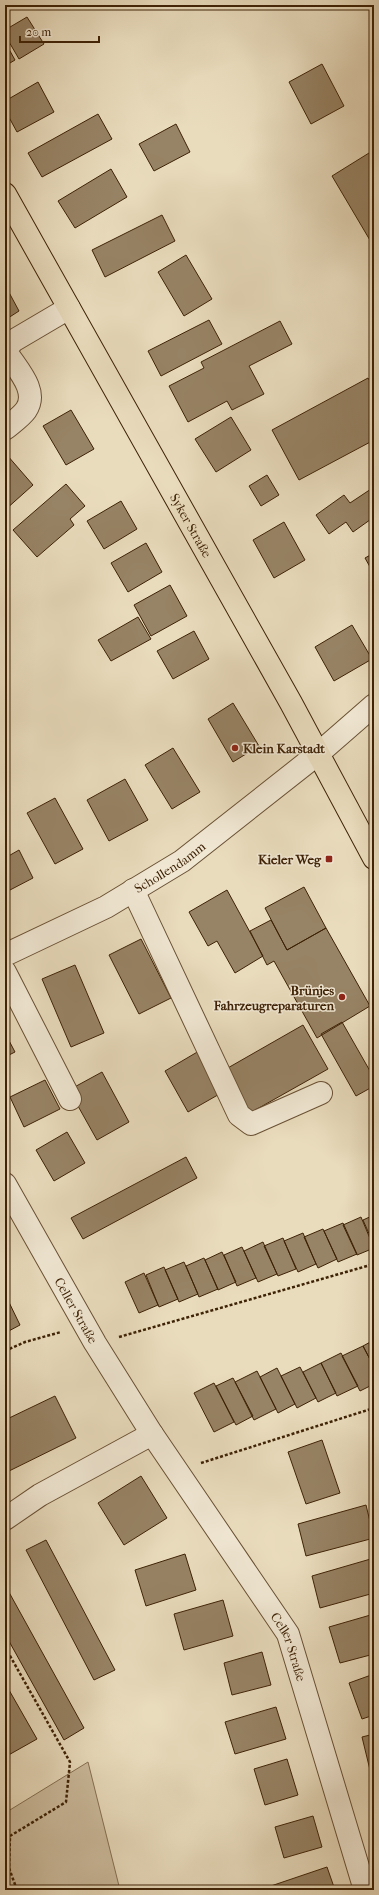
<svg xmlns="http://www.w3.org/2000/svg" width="379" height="1895" font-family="'IM FELL French Canon',serif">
<rect width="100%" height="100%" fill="#e9dcbd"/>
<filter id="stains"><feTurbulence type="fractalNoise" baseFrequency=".005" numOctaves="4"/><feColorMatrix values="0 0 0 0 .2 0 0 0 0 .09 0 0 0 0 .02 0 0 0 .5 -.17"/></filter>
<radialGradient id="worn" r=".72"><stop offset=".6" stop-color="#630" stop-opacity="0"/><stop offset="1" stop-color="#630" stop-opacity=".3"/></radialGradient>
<path fill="#ccbc9e" stroke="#856f52" d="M 88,1762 L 120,1890 L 5,1890 L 5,1813 Z"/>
<path fill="#978365" stroke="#3e2206" d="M 27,17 L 44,44 L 19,59 L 5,35 L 5,30 Z
M 5,42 L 15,60 L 5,66 Z
M 322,64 L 344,106 L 311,124 L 289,82 Z
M 38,82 L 54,112 L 17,132 L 5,110 L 5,101 Z
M 98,114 L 112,139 L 42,177 L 28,153 Z
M 176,124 L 190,152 L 154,171 L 139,144 Z
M 369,153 L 374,161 L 374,247 L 332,176 Z
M 111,169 L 127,197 L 75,228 L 58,201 Z
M 162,215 L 175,241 L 105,277 L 92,250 Z
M 186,255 L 212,299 L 184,316 L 158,272 Z
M 5,285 L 19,311 L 5,320 Z
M 209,320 L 222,344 L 161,376 L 148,351 Z
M 280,321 L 292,344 L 249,366 L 264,394 L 232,410 L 227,401 L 188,422 L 169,386 L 204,368 L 201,362 Z
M 368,378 L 374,388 L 374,440 L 299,480 L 272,430 Z
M 71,410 L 94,449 L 66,465 L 43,426 Z
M 231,417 L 251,450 L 216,472 L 195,439 Z
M 7,455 L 33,485 L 5,510 L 5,456 Z
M 267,475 L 279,495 L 261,506 L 249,486 Z
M 66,484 L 85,506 L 70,519 L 74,525 L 37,557 L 13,530 Z
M 374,487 L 374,517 L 353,532 L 346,522 L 329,534 L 316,515 L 344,495 L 350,503 Z
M 121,501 L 137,529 L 104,549 L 87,521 Z
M 284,522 L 305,560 L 274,578 L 253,540 Z
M 146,543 L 162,572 L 128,592 L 111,563 Z
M 374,553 L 374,574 L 365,558 Z
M 170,585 L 187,616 L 151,636 L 134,605 Z
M 138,617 L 151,639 L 111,661 L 98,640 Z
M 352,625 L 372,659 L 334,681 L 315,647 Z
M 194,631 L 209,659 L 173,679 L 157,651 Z
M 233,703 L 259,746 L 233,762 L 208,719 Z
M 173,748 L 200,792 L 172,809 L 145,765 Z
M 125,779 L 148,820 L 109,841 L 87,800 Z
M 55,798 L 83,849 L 55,864 L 27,813 Z
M 19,850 L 33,878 L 10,890 L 5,880 L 5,858 Z
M 304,887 L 326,928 L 287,950 L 265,908 Z
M 227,890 L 263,956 L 235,973 L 217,941 L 208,946 L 189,912 Z
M 271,920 L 287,950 L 326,928 L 370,1006 L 317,1038 L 274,961 L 267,965 L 250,931 Z
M 141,939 L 171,998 L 139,1014 L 109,955 Z
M 75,965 L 104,1033 L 71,1047 L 42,979 Z
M 342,1022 L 374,1078 L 374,1086 L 356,1096 L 321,1034 Z
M 303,1025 L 328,1069 L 250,1113 L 226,1069 Z
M 5,1033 L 15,1052 L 5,1057 Z
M 199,1051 L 223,1092 L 188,1112 L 165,1071 Z
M 102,1072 L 129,1122 L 97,1140 L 69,1090 Z
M 45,1080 L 60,1109 L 24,1127 L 10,1097 Z
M 67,1132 L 85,1163 L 54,1181 L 36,1150 Z
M 186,1157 L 197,1178 L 83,1239 L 71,1218 Z
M 374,1215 L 374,1245 L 363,1220 Z
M 361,1217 L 374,1248 L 357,1255 L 343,1225 Z
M 343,1223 L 357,1254 L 338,1262 L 324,1231 Z
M 323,1229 L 337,1259 L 318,1268 L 304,1237 Z
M 303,1233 L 316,1264 L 298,1272 L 284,1241 Z
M 283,1238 L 296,1269 L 278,1276 L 264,1246 Z
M 263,1242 L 277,1274 L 258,1282 L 244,1251 Z
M 242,1247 L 256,1278 L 237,1286 L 224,1255 Z
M 222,1252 L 236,1282 L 218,1290 L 205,1260 Z
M 204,1258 L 218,1289 L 199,1297 L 186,1266 Z
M 184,1262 L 198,1294 L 179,1302 L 165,1270 Z
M 164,1267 L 178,1299 L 159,1307 L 146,1275 Z
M 144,1273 L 158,1305 L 139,1313 L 125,1282 Z
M 5,1294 L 20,1325 L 5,1333 Z
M 374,1340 L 374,1367 L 363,1346 Z
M 363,1346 L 374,1367 L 374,1384 L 360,1391 L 342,1356 Z
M 341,1353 L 358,1386 L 337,1396 L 321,1363 Z
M 321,1363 L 336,1393 L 318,1402 L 303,1372 Z
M 300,1367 L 316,1398 L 297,1408 L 281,1376 Z
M 277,1368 L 295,1404 L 278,1413 L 260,1377 Z
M 257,1371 L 276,1409 L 254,1420 L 235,1382 Z
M 233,1378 L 253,1416 L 236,1425 L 216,1386 Z
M 214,1383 L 234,1422 L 214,1432 L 194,1393 Z
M 55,1396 L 76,1438 L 5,1473 L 5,1420 Z
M 322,1440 L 340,1493 L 306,1504 L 288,1452 Z
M 141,1476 L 167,1518 L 124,1545 L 98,1503 Z
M 366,1505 L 374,1538 L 306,1556 L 298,1524 Z
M 46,1540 L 115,1670 L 94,1680 L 26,1550 Z
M 185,1554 L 196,1590 L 146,1606 L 135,1570 Z
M 374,1558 L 374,1593 L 320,1608 L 312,1576 Z
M 5,1585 L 84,1728 L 64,1740 L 5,1634 Z
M 223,1600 L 233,1636 L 184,1650 L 174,1614 Z
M 374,1614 L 374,1654 L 340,1663 L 329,1627 Z
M 262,1652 L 271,1685 L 232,1695 L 224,1663 Z
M 374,1674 L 374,1715 L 362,1719 L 349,1683 Z
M 5,1683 L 37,1739 L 5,1757 Z
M 276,1707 L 286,1739 L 235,1754 L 225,1722 Z
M 374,1734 L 374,1769 L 370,1770 L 362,1737 Z
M 287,1759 L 298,1795 L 265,1805 L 254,1769 Z
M 313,1816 L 322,1847 L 284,1858 L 275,1827 Z
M 327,1867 L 335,1890 L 263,1890 L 262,1889 Z"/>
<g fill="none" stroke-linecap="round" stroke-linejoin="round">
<defs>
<g id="minor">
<path d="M 5,429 C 12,423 21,417 26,410 C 39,391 17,369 7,353 L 8,347 L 13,341 L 69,308"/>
<path d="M 133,890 L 239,1115 L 251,1124 L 321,1093"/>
<path id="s1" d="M 5,955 L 106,907 L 182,861 L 319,753 L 374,705"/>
<path d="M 5,972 L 70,1099"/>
<path id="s2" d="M 5,1184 L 95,1343 L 152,1434 L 288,1634 L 365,1890"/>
<path d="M 5,1519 L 40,1495 L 152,1434"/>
</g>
<g id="major">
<path id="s3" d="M 5,194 L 291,703 L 374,858"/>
</g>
</defs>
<use href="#minor" stroke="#695034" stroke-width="24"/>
<use href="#major" stroke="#3e2206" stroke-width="24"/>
<path stroke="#3e2206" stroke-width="2.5" stroke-dasharray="3 2" stroke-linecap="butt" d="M 119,1337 L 374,1264
M 5,1351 L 25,1342 L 61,1332
M 201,1463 L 374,1408
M 5,1647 L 70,1762 L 66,1802 L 10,1836 L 9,1868 L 17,1890"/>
<use href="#minor" stroke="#f1e8d4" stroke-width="22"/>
<use href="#major" stroke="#e9dcbd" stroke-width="22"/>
</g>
<g fill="#8f2418" stroke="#f1e8d4" stroke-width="1.5">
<circle cx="235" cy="748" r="4"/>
<rect x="325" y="855" width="8" height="8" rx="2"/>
<circle cx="342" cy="997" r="4"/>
</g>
<g text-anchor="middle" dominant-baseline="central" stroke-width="3" stroke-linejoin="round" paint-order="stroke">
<g font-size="13" fill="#3e2206" stroke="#f1e8d4">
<text stroke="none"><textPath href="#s3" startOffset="380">Syker Straße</textPath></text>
<text stroke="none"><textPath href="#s1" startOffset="187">Schollendamm</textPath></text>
<text stroke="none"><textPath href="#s2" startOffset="145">Celler Straße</textPath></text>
<text stroke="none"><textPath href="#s2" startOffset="544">Celler Straße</textPath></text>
</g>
<g font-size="13" font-weight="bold" fill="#3e2206" stroke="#f1e8d4" text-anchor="end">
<text x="243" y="748" text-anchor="start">Klein Karstadt</text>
<text x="321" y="859">Kieler Weg</text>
<text x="334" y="990">Brünjes<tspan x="334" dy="15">Fahrzeugreparaturen</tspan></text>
</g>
</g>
<rect width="379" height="1895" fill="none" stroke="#e9dcbd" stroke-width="20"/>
<rect x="6" y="6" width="367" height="1883" fill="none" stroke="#3e2206" stroke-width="2"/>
<rect x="10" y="10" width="359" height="1875" fill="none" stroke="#3e2206"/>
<path d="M20 36v6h79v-6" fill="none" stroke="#3e2206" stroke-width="2"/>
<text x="26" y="36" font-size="12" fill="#3e2206" stroke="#f1e8d4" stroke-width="3" paint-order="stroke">20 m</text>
<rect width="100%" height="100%" filter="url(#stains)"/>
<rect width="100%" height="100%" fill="url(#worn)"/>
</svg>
